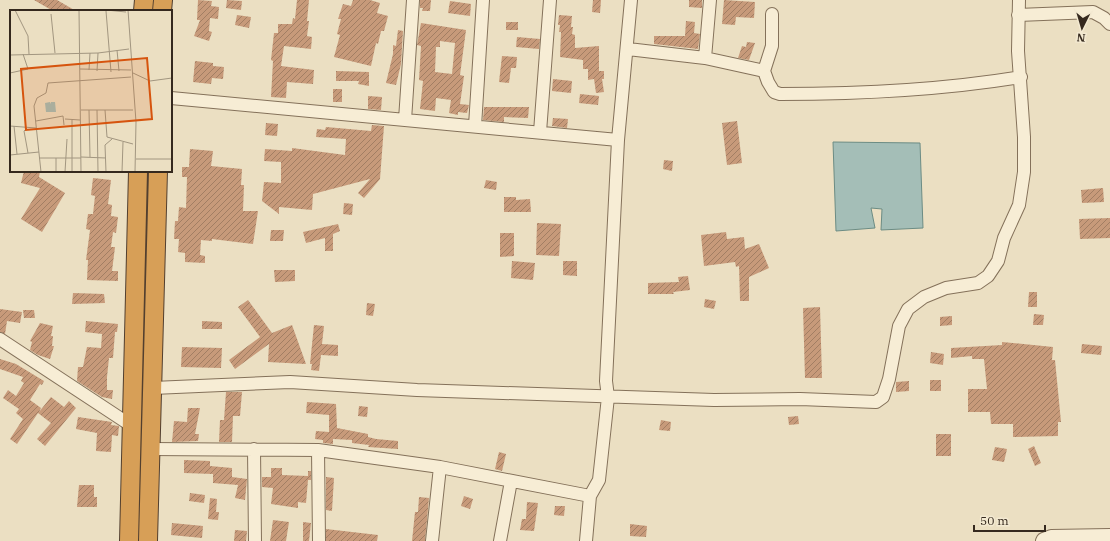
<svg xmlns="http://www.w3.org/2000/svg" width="1110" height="541" font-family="'IBM Plex Serif',serif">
<defs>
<pattern id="building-hatch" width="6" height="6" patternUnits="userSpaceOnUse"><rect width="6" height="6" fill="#c79a7a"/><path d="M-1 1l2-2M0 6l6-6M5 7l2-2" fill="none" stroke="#a27e63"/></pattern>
</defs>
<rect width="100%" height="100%" fill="#ebdfc2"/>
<path fill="#a4beb7" stroke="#6c8c84" d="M 833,142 L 920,143 L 923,228 L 881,230 L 882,209 L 871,208 L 875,228 L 836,231 Z"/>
<path fill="url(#building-hatch)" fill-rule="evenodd" d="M 34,0 L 57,0 L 76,11 L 53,11 Z
M 198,0 L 212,1 L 211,6 L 219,7 L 218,19 L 210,18 L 209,31 L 212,32 L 209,41 L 194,36 L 200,20 L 197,20 Z
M 227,0 L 242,1 L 241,10 L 226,8 Z
M 297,0 L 309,0 L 307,21 L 309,21 L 307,36 L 312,37 L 311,49 L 284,46 L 281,66 L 314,70 L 313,84 L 287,82 L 286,98 L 271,97 L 273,61 L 271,60 L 274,33 L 278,33 L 278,24 L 292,24 L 293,18 L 295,19 Z
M 353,0 L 370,0 L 380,3 L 377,13 L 388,16 L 384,31 L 381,31 L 378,44 L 376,43 L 371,66 L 334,57 L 340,35 L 337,34 L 341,19 L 338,19 L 343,4 L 351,6 Z
M 420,0 L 431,0 L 430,11 L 422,11 L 423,8 L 420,8 Z
M 593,0 L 601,0 L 600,13 L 592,12 Z
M 689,0 L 702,0 L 702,8 L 689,7 Z
M 724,0 L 755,2 L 754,18 L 736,17 L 735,25 L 722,24 Z
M 450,1 L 471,4 L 470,16 L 448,13 Z
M 237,15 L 251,17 L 249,28 L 235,25 Z
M 559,15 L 572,16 L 571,27 L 573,27 L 572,34 L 575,35 L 575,48 L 599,46 L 599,71 L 604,71 L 604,79 L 602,79 L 604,92 L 596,93 L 594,79 L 588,80 L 588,69 L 583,69 L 583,60 L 560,57 L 561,32 L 559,32 L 560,25 L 558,25 Z
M 686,21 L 695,22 L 694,33 L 700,34 L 698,49 L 654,44 L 654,36 L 685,36 Z
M 506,22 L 518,22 L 518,30 L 506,30 Z
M 421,23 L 466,30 L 460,75 L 464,76 L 460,104 L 469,105 L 467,113 L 458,112 L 458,115 L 449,113 L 451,100 L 436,98 L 435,111 L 420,109 L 423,81 L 419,80 L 421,46 L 417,45 ZM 440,41 L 455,43 L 452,74 L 435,72 L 436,47 L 440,47 Z
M 398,30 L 403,31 L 401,64 L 396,85 L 386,83 L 393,54 L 393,45 L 396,46 Z
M 517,37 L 540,39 L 539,49 L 516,47 Z
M 747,42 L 755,43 L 749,60 L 738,58 L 742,46 L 746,47 Z
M 502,56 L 517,57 L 516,68 L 511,68 L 509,83 L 499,82 Z
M 195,61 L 213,63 L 213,66 L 224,67 L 223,79 L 212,78 L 211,84 L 193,82 Z
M 336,71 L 369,72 L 369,86 L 358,84 L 359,81 L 336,81 Z
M 553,79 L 572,81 L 571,93 L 552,91 Z
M 333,89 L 342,89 L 342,102 L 333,102 Z
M 580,94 L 599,96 L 598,105 L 579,103 Z
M 368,96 L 382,97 L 381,110 L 368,109 Z
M 484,107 L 529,107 L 528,118 L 504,117 L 504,122 L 483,120 Z
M 553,118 L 568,119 L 567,128 L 552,126 Z
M 737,121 L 742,163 L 727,165 L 722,123 Z
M 266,123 L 278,124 L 277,136 L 265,135 Z
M 372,125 L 384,126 L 380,179 L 364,198 L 358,193 L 370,179 L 313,194 L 312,210 L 279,207 L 279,214 L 262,201 L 264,182 L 281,183 L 281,162 L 264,161 L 265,149 L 292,151 L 292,148 L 345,155 L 346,139 L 316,137 L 317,129 L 325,130 L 326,127 L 371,131 Z
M 190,149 L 213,151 L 211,166 L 242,169 L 241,185 L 244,185 L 243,211 L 258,211 L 253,244 L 212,239 L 212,241 L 201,240 L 200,255 L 205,256 L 205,263 L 185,262 L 185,253 L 178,252 L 179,239 L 174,239 L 175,221 L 178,221 L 179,207 L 186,208 L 187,177 L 182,177 L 182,167 L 189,167 Z
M 664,160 L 673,161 L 672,171 L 663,169 Z
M 24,171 L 40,171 L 39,177 L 65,193 L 42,232 L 21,219 L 40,188 L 21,183 Z
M 93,178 L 111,180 L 108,204 L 112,205 L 111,216 L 118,217 L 116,233 L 113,232 L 111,247 L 115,247 L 112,271 L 118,271 L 118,281 L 87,280 L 88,260 L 86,260 L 90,230 L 86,229 L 88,214 L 93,214 L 95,196 L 91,195 Z
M 486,180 L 497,182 L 496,190 L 484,188 Z
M 1103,188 L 1104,202 L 1082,203 L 1081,190 Z
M 504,197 L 516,197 L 516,200 L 530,199 L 531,212 L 504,212 Z
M 344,203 L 353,204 L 352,215 L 343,214 Z
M 1110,218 L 1110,238 L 1080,239 L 1079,219 Z
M 537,223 L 561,224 L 559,256 L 536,255 Z
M 338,224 L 340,231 L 333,234 L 333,251 L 325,251 L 325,238 L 306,243 L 303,232 Z
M 271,230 L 284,230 L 283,241 L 270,241 Z
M 726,232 L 727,239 L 744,237 L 745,249 L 759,244 L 769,268 L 749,277 L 749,301 L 740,301 L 739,266 L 736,267 L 735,262 L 704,266 L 701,235 Z
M 500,233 L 514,233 L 514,256 L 500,257 Z
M 512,261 L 535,263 L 533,280 L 511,278 Z
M 563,261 L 577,261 L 577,276 L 563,275 Z
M 274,270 L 295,270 L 295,281 L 275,282 Z
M 688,276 L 690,290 L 673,292 L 674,294 L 648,294 L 648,283 L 679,282 L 678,277 Z
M 1029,292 L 1037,292 L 1037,307 L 1028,307 Z
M 73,293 L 104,294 L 105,303 L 72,304 Z
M 705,299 L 716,301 L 714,309 L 704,307 Z
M 248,300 L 272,333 L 292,325 L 306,364 L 268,362 L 269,344 L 235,369 L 229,360 L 260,337 L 238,307 Z
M 367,303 L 375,304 L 373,316 L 366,315 Z
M 820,307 L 822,378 L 805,378 L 803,308 Z
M 0,309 L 22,312 L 20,323 L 7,321 L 5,334 L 0,332 Z
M 23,310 L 34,310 L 35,318 L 24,318 Z
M 1034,314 L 1044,315 L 1043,325 L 1033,325 Z
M 952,316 L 952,325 L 940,326 L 940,317 Z
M 86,321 L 118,324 L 117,332 L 115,332 L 113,358 L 109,358 L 107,377 L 107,390 L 113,390 L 112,399 L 102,397 L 77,381 L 78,367 L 83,367 L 87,347 L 101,348 L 102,334 L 85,332 Z
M 202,321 L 222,322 L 222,329 L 202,329 Z
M 40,323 L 53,326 L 51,336 L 53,336 L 52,346 L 54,346 L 50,359 L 38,355 L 30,350 L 32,342 L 30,341 Z
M 314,325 L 324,326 L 322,344 L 338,345 L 338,356 L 321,355 L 319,371 L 311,370 L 312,364 L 310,364 Z
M 1002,342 L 1053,347 L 1052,360 L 1055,360 L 1061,422 L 1058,422 L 1058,436 L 1013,437 L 1013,424 L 991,424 L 990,412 L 968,412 L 968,389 L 987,389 L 984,359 L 972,359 L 972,356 L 951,358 L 951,348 L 1002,345 Z
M 1082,344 L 1102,346 L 1101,355 L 1081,353 Z
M 182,347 L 222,348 L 221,368 L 181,367 Z
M 931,352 L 944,354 L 943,365 L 930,363 Z
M 0,359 L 16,364 L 44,381 L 42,385 L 40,384 L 30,400 L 41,408 L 39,412 L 51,397 L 64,407 L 69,401 L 76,408 L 45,446 L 37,439 L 51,423 L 38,413 L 17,444 L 10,439 L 23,419 L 16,413 L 19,409 L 3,398 L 8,390 L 16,396 L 24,383 L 21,381 L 23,377 L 0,369 Z
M 930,380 L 941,380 L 941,391 L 930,391 Z
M 909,381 L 909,391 L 896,392 L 896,382 Z
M 226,392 L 242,392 L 240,416 L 233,416 L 232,442 L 219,442 L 220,420 L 224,420 Z
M 307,402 L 336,404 L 337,428 L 368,434 L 368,437 L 376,439 L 398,441 L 398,449 L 368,447 L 369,445 L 352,443 L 352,440 L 333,439 L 333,444 L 323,443 L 323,440 L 315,439 L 316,431 L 329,432 L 329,415 L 306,413 Z
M 359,406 L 368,407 L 367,417 L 358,416 Z
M 188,408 L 200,408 L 195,434 L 199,434 L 198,441 L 172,442 L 174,421 L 187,422 Z
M 798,416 L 799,424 L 789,425 L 788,417 Z
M 78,417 L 112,422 L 111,425 L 119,426 L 118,436 L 112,435 L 111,452 L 96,451 L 97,433 L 76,429 Z
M 661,420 L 671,422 L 670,431 L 659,430 Z
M 936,434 L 951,434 L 951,456 L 936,456 Z
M 1034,446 L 1041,463 L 1035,466 L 1028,449 Z
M 995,447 L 1007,449 L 1004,462 L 992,460 Z
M 499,452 L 506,454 L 502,471 L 495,469 Z
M 184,460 L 210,461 L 210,466 L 232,468 L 232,477 L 247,479 L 245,500 L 235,498 L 238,485 L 213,483 L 213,474 L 184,473 Z
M 271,468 L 282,468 L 282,475 L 308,476 L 308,471 L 311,471 L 311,480 L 308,480 L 306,503 L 298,502 L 298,508 L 271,504 L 273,488 L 262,487 L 262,477 L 271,477 Z
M 326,477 L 334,478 L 332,511 L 326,510 Z
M 79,485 L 94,485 L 94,497 L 97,497 L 97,507 L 77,507 Z
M 190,493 L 205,495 L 204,503 L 189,501 Z
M 464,496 L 473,499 L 470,509 L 461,506 Z
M 419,497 L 429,498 L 425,541 L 412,541 L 415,512 L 418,512 Z
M 210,498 L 217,499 L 216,512 L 219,512 L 218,520 L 208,519 Z
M 527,502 L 538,503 L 534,531 L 520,530 L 522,519 L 526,519 Z
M 555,506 L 565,506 L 564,516 L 554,515 Z
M 273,520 L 289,522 L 286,541 L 270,541 Z
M 303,522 L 311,523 L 309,541 L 303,541 Z
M 172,523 L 203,526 L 202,538 L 171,535 Z
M 630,524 L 647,526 L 646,537 L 630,536 Z
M 326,529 L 378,535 L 377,541 L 326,541 Z
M 235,530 L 247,531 L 246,541 L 234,541 Z"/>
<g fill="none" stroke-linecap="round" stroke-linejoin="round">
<defs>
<path id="minor" d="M 772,14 L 772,46 L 764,71 L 768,82 L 774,92 L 780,94 C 860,94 942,90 1021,77
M 1018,15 L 1093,12 L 1104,18 L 1110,24
M 628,49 L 705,58 L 764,71
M 705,58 L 710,0
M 171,98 L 618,140
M 405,120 L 413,0
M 475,126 L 483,0
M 540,132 L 550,0
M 0,339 L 132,426
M 153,388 L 290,382 L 417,390 L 714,400 L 800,399 L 876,402 L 883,397 L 889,379 L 899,326 L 908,309 L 924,297 L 946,288 L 978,283 L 988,276 L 998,261 L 1004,238 L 1019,205 L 1024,172 L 1024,137 L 1018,51 L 1019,0
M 150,449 L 318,450 L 440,467 L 590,496
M 254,449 L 255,541
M 318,450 L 319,541
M 432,541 L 440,467
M 500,541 L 511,481
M 586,541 L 590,496 L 599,480 L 608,397 L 606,381 L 618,140 L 631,0
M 1042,541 L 1043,539 L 1051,536 L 1110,535"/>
<path id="highway" d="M 143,11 L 144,0
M 162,11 L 163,0
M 129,541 L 138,171
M 148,541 L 158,171"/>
</defs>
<use href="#minor" stroke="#84715a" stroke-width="14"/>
<use href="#highway" stroke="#523f2f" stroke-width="20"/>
<use href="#minor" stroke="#f7edd5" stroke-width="12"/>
<use href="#highway" stroke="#d79f57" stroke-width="18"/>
</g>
<g transform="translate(10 10)">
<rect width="162" height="162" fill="#ebdfc2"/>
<path d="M 40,92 L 41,94 L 41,92 L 45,92 L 46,102 L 36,102 L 35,93 Z" fill="#a4beb7"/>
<path fill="none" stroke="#a29680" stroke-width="1" d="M 5,0 L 18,26 L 19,44M 69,0 L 71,162M 96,0 L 116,2M 118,0 L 126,112 L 125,162M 96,1 L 101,62M 41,4 L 45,43M 107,40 L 109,61M 0,45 L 88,43 L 119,39M 70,59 L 121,60M 79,60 L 80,43M 87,61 L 88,43M 0,63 L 18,59 L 13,44M 123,63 L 140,71 L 162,68M 71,100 L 123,100M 79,100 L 80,147M 87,100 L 88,162M 95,100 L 97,127 L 123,134M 55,109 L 70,110M 62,110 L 62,162M 26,111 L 53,106 L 54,115M 0,116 L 26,118M 4,116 L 7,144M 17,118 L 14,121 L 18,143M 0,145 L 29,142M 71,147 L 96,148M 29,148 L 71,148M 46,148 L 46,162M 126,149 L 162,149M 31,162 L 24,96 L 27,88 L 36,83 L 38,73 L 121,67M 55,162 L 57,129M 96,162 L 95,135 L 102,129M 112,162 L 113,132"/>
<path fill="#d6540e" fill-opacity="0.15" stroke="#d6540e" stroke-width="2" d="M 137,48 L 142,109 L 16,120 L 11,59 Z"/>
<rect width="162" height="162" fill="none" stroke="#35291e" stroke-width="2"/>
</g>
<g transform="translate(1082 28) rotate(185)" stroke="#f3e9d1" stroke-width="3" paint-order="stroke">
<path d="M0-3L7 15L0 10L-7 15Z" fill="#35291e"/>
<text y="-6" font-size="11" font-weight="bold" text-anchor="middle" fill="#35291e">N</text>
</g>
<path d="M974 525v6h71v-6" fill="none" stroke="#35291e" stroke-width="2"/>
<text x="980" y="525" font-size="12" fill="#35291e" stroke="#f3e9d1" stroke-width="3" paint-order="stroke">50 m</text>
</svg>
